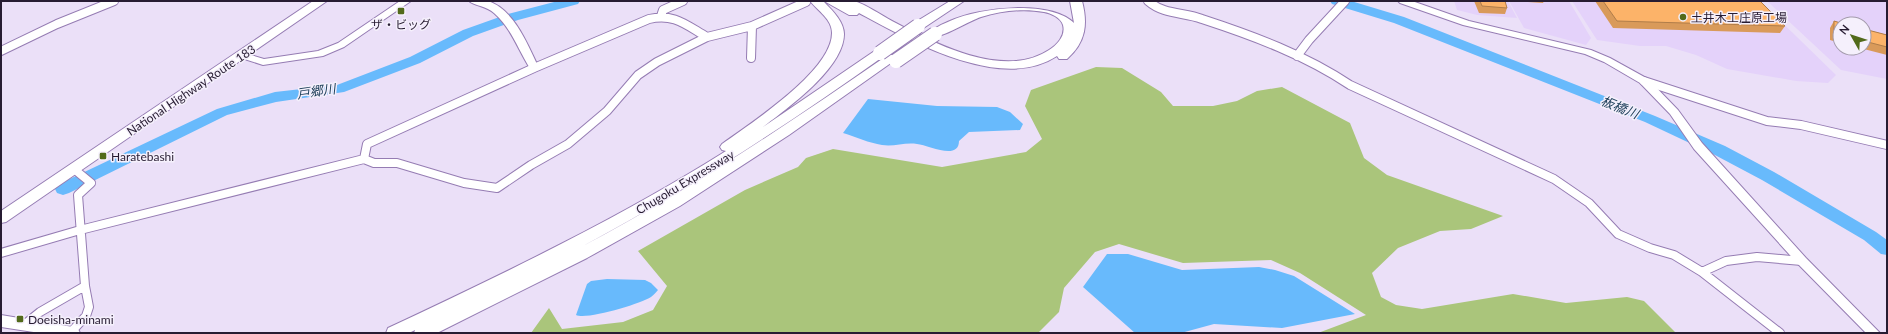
<svg xmlns="http://www.w3.org/2000/svg" width="1888" height="334" font-family="Lato,'Noto Sans JP',sans-serif">
<rect width="100%" height="100%" fill="#ebe0f8"/>
<path fill="#e4d2fa" fill-rule="evenodd" d="M 1454,1 L 1508,1 L 1517,18 L 1477,15 L 1457,10 Z
M 1509,1 L 1569,1 L 1591,38 L 1586,45 L 1524,28 Z
M 1572,1 L 1760,1 L 1836,75 L 1828,83 L 1796,81 L 1727,69 L 1696,55 L 1666,46 L 1640,46 L 1597,40 Z
M 1767,1 L 1887,1 L 1887,79 L 1841,70 ZM 1840,24 L 1864,24 L 1864,48 L 1840,48 Z"/>
<path fill="#aac57b" d="M 1096,67 L 1122,68 L 1161,92 L 1173,106 L 1213,106 L 1237,101 L 1257,91 L 1282,87 L 1350,123 L 1364,158 L 1387,175 L 1503,216 L 1471,229 L 1440,231 L 1398,248 L 1372,273 L 1381,297 L 1396,305 L 1422,309 L 1513,294 L 1566,303 L 1627,297 L 1644,301 L 1676,333 L 1318,333 L 1366,315 L 1300,273 L 1271,260 L 1183,263 L 1119,244 L 1095,252 L 1064,288 L 1059,312 L 1038,333 L 531,333 L 549,308 L 562,329 L 623,322 L 653,310 L 667,286 L 638,251 L 745,190 L 798,167 L 806,158 L 833,149 L 942,167 L 1026,152 L 1042,139 L 1025,106 L 1031,90 Z"/>
<path fill="#68bafc" d="M 868,99 L 937,106 L 997,107 L 1010,112 L 1023,124 L 1020,130 L 969,132 L 959,141 C 959,161 928,145 917,144 C 905,142 894,147 882,145 C 869,143 856,137 843,133 Z
M 1107,254 L 1128,254 L 1182,270 L 1259,267 L 1275,270 L 1294,276 L 1355,314 L 1282,328 L 1214,324 L 1181,333 L 1135,333 L 1083,287 Z
M 607,279 L 645,280 L 651,283 L 658,290 C 656,292 654,295 651,297 C 640,304 587,320 576,315 L 587,284 L 591,281 Z"/>
<g fill="none" stroke-linecap="round" stroke-linejoin="round">
<path fill="#68bafc" fill-rule="evenodd" d="M 558,1 L 580,1 L 578,4 L 518,20 L 473,36 L 420,63 L 344,92 L 276,102 L 227,115 L 69,193 L 63,195 L 57,193 L 55,189 L 57,185 L 217,109 L 275,92 L 337,85 L 410,57 L 463,30 L 508,14 Z
M 1330,1 L 1351,1 L 1404,17 L 1655,116 L 1725,146 L 1774,172 L 1876,232 L 1887,240 L 1887,255 L 1881,254 L 1864,240 L 1762,180 L 1713,154 L 1645,122 L 1394,23 L 1332,4 Z"/>
<defs>
<path id="street" d="M 1148,1 C 1164,15 1184,12 1202,19 C 1254,36 1305,55 1350,85 L 1554,179 L 1589,203 L 1618,234 L 1650,248 L 1674,255 L 1702,272 L 1780,333
M 661,16 L 663,10 L 683,1
M 1,51 L 57,24 L 114,1
M 1297,56 L 1309,40 L 1345,1
M 751,58 L 752,26
M 1644,81 L 1767,121 L 1801,125 L 1887,145
M 364,159 L 367,144 L 534,68 L 649,19 C 674,13 686,25 707,37
M 1,253 L 80,230 L 364,159 L 374,163 L 397,163 L 464,183 L 497,188 L 531,165 L 568,144 L 607,111 L 638,75 L 657,62 L 707,37 L 752,26 L 806,2
M 1702,272 L 1726,261 L 1757,257 L 1802,261
M 25,324 L 40,312 L 85,286
M 71,332 L 86,316 L 89,307 L 85,286 L 78,195 L 91,183 L 74,169"/>
<path id="secondary" d="M 400,1 L 411,1 L 344,47 L 323,56 L 263,65 L 238,57 L 236,55 L 241,52 L 264,59 L 318,51 L 338,43 Z
M 469,1 C 475,1 483,0 488,1 C 515,10 528,46 539,68 L 537,70 L 531,70 C 518,50 512,29 494,13 C 487,6 475,6 469,1 Z
M 1398,1 L 1412,1 L 1469,21 L 1591,50 L 1610,58 L 1648,79 L 1678,110 L 1702,143 L 1806,258 L 1880,333 L 1866,333 L 1798,264 L 1694,149 L 1670,114 L 1640,83 L 1604,62 L 1585,54 L 1463,25 L 1400,3 Z"/>
<path id="primary" d="M 1,315 L 73,327 L 78,329 L 80,333 L 40,333 L 1,327 Z"/>
<path id="highway" d="M 313,1 L 327,1 L 6,222 L 1,223 L 1,211 Z
M 810,1 L 823,1 C 831,9 844,21 844,34 C 844,68 788,108 763,127 L 876,50 L 884,50 L 886,53 L 884,56 C 787,125 687,190 581,247 C 688,191 788,124 888,55 L 896,55 L 898,58 L 789,135 L 680,206 L 587,258 L 437,333 L 414,333 L 415,330 L 409,333 L 386,333 L 388,328 C 503,274 618,219 726,151 L 722,150 L 720,147 L 722,144 C 751,123 832,71 832,33 C 832,19 818,11 810,1 Z
M 824,1 C 834,1 845,0 854,1 C 865,4 881,15 892,21 C 933,43 1004,80 1049,50 C 1057,45 1066,36 1063,25 C 1061,18 1051,13 1044,12 C 1023,8 1001,11 981,17 C 969,21 940,39 931,37 L 929,34 C 933,28 943,24 950,21 C 981,7 1050,0 1074,23 L 1070,1 L 1082,1 C 1088,24 1086,42 1067,59 L 1059,59 L 1057,56 C 1001,93 909,40 859,13 L 857,15 L 849,15 Z
M 950,1 L 964,1 L 922,29 L 914,29 L 912,26 L 914,23 Z"/>
</defs>
<use href="#street" stroke="#957cb3" stroke-width="10"/>
<use href="#secondary" stroke="#957cb3" stroke-width="2"/>
<use href="#primary" stroke="#957cb3" stroke-width="2"/>
<use href="#highway" stroke="#957cb3" stroke-width="2"/>
<use href="#street" stroke="#fff" stroke-width="8"/>
<use href="#secondary" fill="#fff" fill-rule="evenodd"/>
<use href="#primary" fill="#fff" fill-rule="evenodd"/>
<use href="#highway" fill="#fff" fill-rule="evenodd"/>
<defs>
<path id="highway-bridge" d="M 880,53 L 918,26
M 896,61 L 935,34"/>
</defs>
<use href="#highway-bridge" stroke="#957cb3" stroke-width="16" stroke-linecap="butt"/>
<use href="#highway-bridge" stroke="#fff" stroke-width="14"/>
</g>
<path fill="#d99a5a" d="M 1474,1 L 1505,1 L 1507,8 L 1505,14 L 1479,13 Z
M 1511,1 L 1544,1 L 1543,3 Z
M 1595,1 L 1760,1 L 1785,26 L 1780,33 L 1613,28 Z
M 1834,21 L 1840,24 L 1840,43 L 1830,40 L 1830,28 Z
M 1864,29 L 1887,35 L 1887,55 L 1860,48 L 1864,48 Z"/>
<path fill="#fcb369" stroke="#b07d4a" d="M 1480,1 L 1505,1 L 1507,8 L 1482,6 Z
M 1603,1 L 1760,1 L 1785,26 L 1617,21 Z
M 1834,21 L 1844,24 L 1840,24 L 1840,35 L 1834,34 Z
M 1864,29 L 1887,35 L 1887,47 L 1864,41 Z"/>
<g fill="#526a1b" stroke="#f5f0fc" stroke-width="1.5">
<rect x="397" y="7" width="8" height="8" rx="2"/>
<circle cx="1683" cy="17" r="4"/>
<rect x="99" y="152" width="8" height="8" rx="2"/>
<rect x="16" y="315" width="8" height="8" rx="2"/>
</g>
<g text-anchor="middle" dominant-baseline="central" stroke-width="3" stroke-linejoin="round" paint-order="stroke">
<g font-size="12" fill="#271c32" stroke="#f5f0fc" text-anchor="start">
<text x="1691" y="17">土井木工庄原工場</text>
<text x="401" y="24" text-anchor="middle">ザ・ビッグ</text>
<text x="111" y="156">Haratebashi</text>
<text x="28" y="319">Doeisha-minami</text>
</g>
<g font-size="12" fill="#271c32" stroke="#f5f0fc">
<text transform="translate(191 90) rotate(-34)">National Highway Route 183</text>
<text transform="translate(685 182) rotate(-31)">Chugoku Expressway</text>
</g>
<g font-size="13" font-style="italic" fill="#193b56" stroke="#f5f0fc">
<text transform="translate(316 91) rotate(-8)">戸郷川</text>
<text transform="translate(1620 107) rotate(22)">板橋川</text>
</g>
</g>
<rect width="1888" height="334" fill="none" stroke="#271c32" stroke-width="4"/>
<g transform="translate(1852 36) rotate(309)"><circle r="19" fill="#f5f0fc" stroke="#a39bab"/>
<path d="M0-3L7 15L0 10L-7 15Z" fill="#526a1b"/>
<text y="-6" font-size="11" font-weight="bold" text-anchor="middle" fill="#271c32">N</text>
</g>
</svg>
